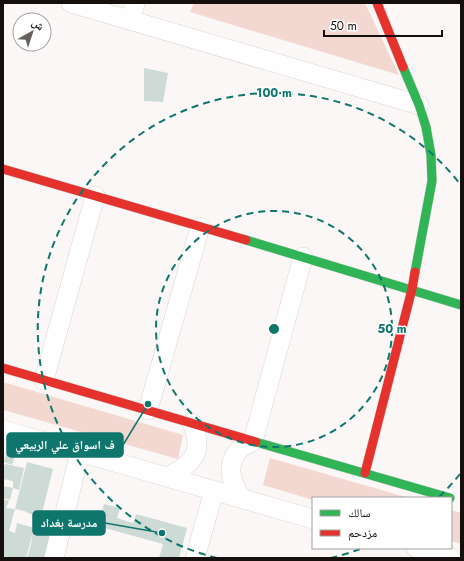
<svg xmlns="http://www.w3.org/2000/svg" width="464" height="561" font-family="Jost,'Noto Naskh Arabic',sans-serif">
<style>
.green{fill:#f2d8d0}
.building{fill:#cddad5}
.lines{fill:none;stroke-linecap:round;stroke-linejoin:round}
.street-casing{stroke:#d9d4d2;stroke-width:20}
.fast-casing{stroke:#d9d4d2;stroke-width:10}
.jam-casing{stroke:#d9d4d2;stroke-width:10}
.street{stroke:#fefefe;stroke-width:19}
.fast{stroke:#30b455;stroke-width:9}
.jam{stroke:#e5322d;stroke-width:9}
.ring{fill:none;stroke:#0f766e;stroke-width:2;stroke-dasharray:7 5}
.centre{fill:#0f766e;stroke:#fff;stroke-width:2}
.ring-label{font-size:12px;text-anchor:middle;font-weight:bold;fill:#0f766e;stroke:#fff;stroke-width:3;stroke-linejoin:round;paint-order:stroke}
.leader{fill:none;stroke:#0f766e;stroke-width:1.5}
.callout-dot{fill:#0f766e;stroke:#fff;stroke-width:1.5}
.callout{fill:#0f766e;stroke:#0f766e;stroke-width:1.5}
.callout-label{font-size:12px;text-anchor:middle;font-weight:bold;fill:#fff}
</style>
<rect width="100%" height="100%" fill="#fbf7f6"/>
<!-- green -->
<path class="green" d="M194,3H365L399,75L190,12Z
M3,382L183,435L178,459L3,410Z
M270,458L409,498H313V500L263,485Z
M451,510L461,513V544L451,541Z"/>
<!-- building -->
<path class="building" d="M144,68L168,73L163,102L144,101Z
M6,453L15,456L12,465L4,462Z
M27,462L53,469L41,517L33,515L24,511L15,509Z
M5,464L24,468L19,490L13,488V481L3,479V472Z
M3,486L13,488L10,500L3,498Z
M3,499L9,501L6,508L15,509L9,531L15,533L17,523L34,528L38,518L43,519L45,512L48,513L60,515L51,558H27L31,544L33,532L26,558H3Z
M104,504L120,508L117,518L133,523L136,514L187,528L179,558H159L163,544L101,527L103,519H100Z"/>
<g class="lines">
<!-- street casing -->
<g class="street-casing">
<path id="street" d="M71,3L419,105
M130,20L135,3
M44,380L95,196
M148,410L200,227
M3,430L313,519
M167,477C192,465 205,452 192,423
M241,498C231,481 224,463 242,447C246,445 250,443 253,441L303,257
M416,548L451,558
M54,558L80,452
M195,558L214,491"/>
</g>
<!-- fast casing -->
<g class="fast-casing">
<path id="fast" d="M403,67L419,105L426,127L431,155L432,181L415,272
M246,240L461,305
M256,442L450,498"/>
</g>
<!-- jam casing -->
<g class="jam-casing">
<path id="jam" d="M377,3L403,67
M3,169L246,240
M3,368L256,442
M365,473L412,289L415,272"/>
</g>
<!-- street -->
<use href="#street" class="street"/>
<!-- fast -->
<use href="#fast" class="fast"/>
<!-- jam -->
<use href="#jam" class="jam"/>
</g>
<!-- distance rings -->
<g class="ring">
<circle cx="274" cy="329" r="118"/>
<path d="M460 474A236 236 0 0 1 439 497M360 549A236 236 0 0 1 331 558M217 558A236 236 0 1 1 460 184"/>
</g>
<circle cx="274" cy="329" r="6" class="centre"/>
<g class="ring-label">
<text x="274" y="97">100 m</text>
<text x="392" y="333">50 m</text>
</g>
<!-- callouts -->
<path class="leader" d="M148 404L123 445M162 533L105 523"/>
<g class="callout-dot">
<circle cx="148" cy="404" r="4"/>
<circle cx="162" cy="533" r="4"/>
</g>
<g class="callout">
<rect x="7" y="433" width="116" height="24" rx="4"/>
<rect x="33" y="511" width="72" height="24" rx="4"/>
</g>
<g class="callout-label">
<text x="65" y="449">ف اسواق علي الربيعي</text>
<text x="69" y="527">مدرسة بغداد</text>
</g>
<!-- border -->
<rect width="464" height="561" fill="none" stroke="#150f0e" stroke-width="8"/>
<!-- legend -->
<rect x="312" y="497" width="140" height="52" fill="#ffffff" stroke="#a19f9f"/>
<rect x="320" y="510" width="20" height="6" fill="#30b455" stroke="#a19f9f"/>
<text x="348" y="517" font-size="12" fill="#150f0e">سالك</text>
<rect x="320" y="530" width="20" height="6" fill="#e5322d" stroke="#a19f9f"/>
<text x="348" y="537" font-size="12" fill="#150f0e">مزدحم</text>
<!-- north arrow -->
<g transform="translate(32 32) rotate(39)"><circle r="19" fill="#ffffff" stroke="#a19f9f"/>
<path d="M0-3L7 15L0 10L-7 15Z" fill="#66605f"/>
<text y="-6" font-size="11" font-weight="bold" text-anchor="middle" fill="#150f0e">ش</text>
</g>
<!-- scale -->
<path d="M324 30v6h118v-6" fill="none" stroke="#150f0e" stroke-width="2"/>
<text x="330" y="30" font-size="12" fill="#150f0e" stroke="#ffffff" stroke-width="3" paint-order="stroke">50 m</text>
</svg>
